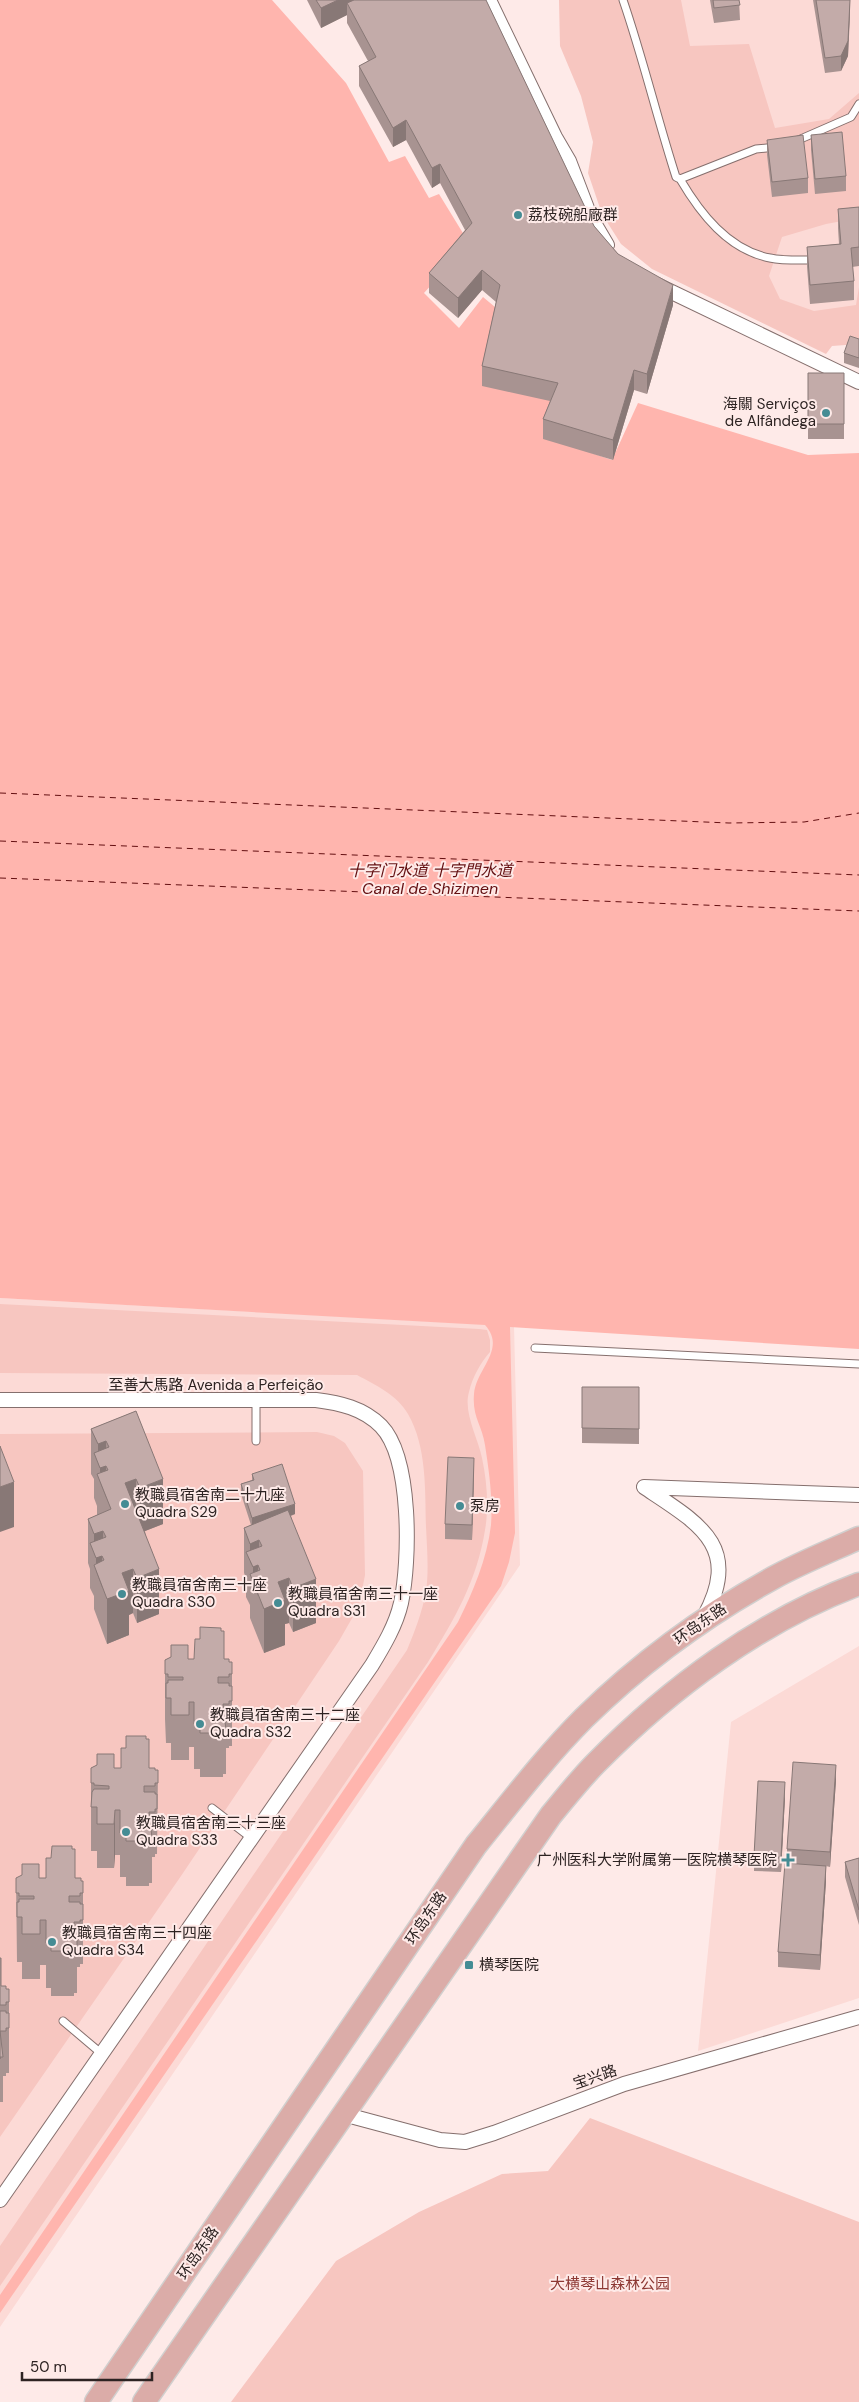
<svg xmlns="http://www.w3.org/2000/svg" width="859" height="2402" font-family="'DM Sans','Noto Sans SC',sans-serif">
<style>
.built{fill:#fcdad6}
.green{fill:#f7c6c0}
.water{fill:#ffb5ae}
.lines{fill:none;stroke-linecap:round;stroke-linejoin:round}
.ferry{stroke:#640f11;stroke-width:1;stroke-dasharray:6 5;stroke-linecap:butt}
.service-casing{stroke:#856f6d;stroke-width:9}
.minor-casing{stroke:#856f6d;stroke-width:16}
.primary-casing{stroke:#d1cfce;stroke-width:25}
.service{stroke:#fff;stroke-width:7}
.minor{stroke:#fff;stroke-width:14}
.primary{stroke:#dbaca8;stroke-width:22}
.wall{fill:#a89391}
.shaded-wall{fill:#887876}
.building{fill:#c3aba9;stroke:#887876}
.poi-dot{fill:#458c94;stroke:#feeae8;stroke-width:2}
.labels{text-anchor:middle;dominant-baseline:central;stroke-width:4;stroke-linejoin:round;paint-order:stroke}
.poi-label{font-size:15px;fill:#2d2322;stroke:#feeae8;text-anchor:start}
.street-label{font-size:15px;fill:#2d2322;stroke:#feeae8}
.park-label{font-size:15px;fill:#8d3833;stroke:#feeae8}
.water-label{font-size:16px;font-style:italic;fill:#640f11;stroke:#feeae8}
</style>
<rect width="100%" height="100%" fill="#feeae8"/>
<!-- built -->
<path class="built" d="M607,0H859V340L797,334Z
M0,1298L514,1326L520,1565L0,2327Z
M859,1646V1998L698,2051L731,1722Z"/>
<!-- green -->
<path class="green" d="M559,0H681L690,46L749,44L775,128L829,119L859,93V218L826,224L782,237L769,276L780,299L814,311L856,305L859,287V344L832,346L826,354L652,269L621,244L602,214L588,173L593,142L581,96L560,46Z
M0,1304L479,1329L487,1330L490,1340V1352C481,1362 472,1378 469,1392C463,1412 478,1438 482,1458C487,1481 489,1508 485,1530C477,1581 454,1620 428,1662L0,2286V2246L407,1650C415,1631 422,1612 426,1592C429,1571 427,1548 426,1527C425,1490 427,1447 408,1414C397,1395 376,1385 357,1375L0,1373Z
M317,1432L334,1436L345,1443L363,1471L365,1575L359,1606L339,1641L181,1876L0,2137V1434Z
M590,2118L859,2222V2402H231L336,2261L419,2212L502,2174L548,2171Z"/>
<!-- water -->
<path class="water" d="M0,0H272L346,83L389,162L405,156L429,198L439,194L469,243L424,293L459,328L483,297L495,307L552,394L548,438L612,460L638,403L808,455L859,453V1349L510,1327L515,1533L509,1562L501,1586L0,2313V2295L458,1622C473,1592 487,1559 491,1525C493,1498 489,1471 485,1445C482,1425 472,1417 474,1394C476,1369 507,1349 485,1325L0,1298Z"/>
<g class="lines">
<!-- ferry -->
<path class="ferry" d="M0,793L729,823L804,822L859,813
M0,841L859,875
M0,878L859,911"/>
<!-- service casing -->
<g class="service-casing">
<path id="service" d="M623,0C643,58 657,118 676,177L680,179C700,213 728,250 770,258C784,261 801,260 816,260
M796,141L851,117L859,104
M680,179L756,149L776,147
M535,1348L859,1364
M256,1400V1441
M212,1808L251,1838
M63,2021L102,2054"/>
</g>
<!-- minor casing -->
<g class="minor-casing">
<path id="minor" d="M489,0L555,137L569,161L590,216L607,245
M657,285L859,382
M0,1400H316C340,1403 363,1408 381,1426C412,1458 410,1561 401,1603C396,1625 384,1645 372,1665L0,2200
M704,1617C743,1546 698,1523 644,1487L859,1495
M343,2114L440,2140L465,2142L494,2133L624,2084L859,2017"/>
</g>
<!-- primary casing -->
<g class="primary-casing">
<path id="primary" d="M96,2402L476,1845C511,1802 545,1757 584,1718C640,1663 704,1616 773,1578C800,1563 830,1551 859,1538
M144,2402L551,1815C566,1797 580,1779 596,1763C670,1688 760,1621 859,1584"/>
</g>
<!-- service -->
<use href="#service" class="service"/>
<!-- minor -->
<use href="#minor" class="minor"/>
<!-- primary -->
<use href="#primary" class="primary"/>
</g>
<!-- wall -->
<path class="wall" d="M307,0H486L594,226L618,254L673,305L647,394L634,390L613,460L543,439V419L550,401L482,386V366L496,302L482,290L458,318L429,293V273L465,230L440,183L432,188L406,140L393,147L359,86V66L368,61L347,23V15L321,28Z
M710,0H739L740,20L714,23Z
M813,0H850V17L848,56L841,71L825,73Z
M811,135L846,176V191L815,194L811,150Z
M767,140L808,178V193L772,197L767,155Z
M859,207V266L852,267L854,281V300L810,304L807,267V247L839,244L838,228V209Z
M859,339V368L844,363V353Z
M808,373H844V439H808Z
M582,1387H639V1444L582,1443Z
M136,1411L163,1524L145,1531L159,1614L137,1623L133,1613L129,1615V1635L107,1644L94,1609V1596L90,1588V1569L88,1563V1519L97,1515V1506L94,1498V1479L91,1474V1429Z
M474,1472L472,1540L445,1539V1524Z
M252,1474L295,1514L291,1516L316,1623L293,1632L289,1623L285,1624V1645L264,1653L250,1618V1605L246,1597V1578L244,1573V1528L251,1525L241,1494V1484L252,1480Z
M171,1657L188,1659H224L229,1662H232V1746H229V1748H226V1774H223V1777H200V1769H194V1747H189V1760H171V1743H166L165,1719V1660Z
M97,1765L114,1768H149L155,1770H158L157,1854H155V1857H152V1883H149V1886H126V1877H120V1855H115L114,1868H97V1851H91V1768Z
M836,1780L830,1867L826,1866V1881L820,1970L778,1967V1952L787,1863V1849Z
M785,1797L781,1872L754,1871V1856Z
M859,1858V1925L845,1877V1862Z
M16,1878H75L81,1881H83V1964H80V1967H77V1993H74V1996H51V1988H46V1965H40V1979H22V1962H17Z
M0,1958L1,1986L6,1989H9V2073H6V2076H3V2102H0V2103Z"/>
<!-- shaded-wall -->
<path class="shaded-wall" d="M338,0H377L347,3V15L321,28V8Z
M850,2L848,56L841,71V56Z
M406,120V140L393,147V128Z
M440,164V183L432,188V168Z
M482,270V290L458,318V298Z
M673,285V305L647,394V374Z
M634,370V390L613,460V440Z
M106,1441V1467V1466V1497L100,1482V1468L98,1463V1444Z
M474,1458V1472L472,1540V1525Z
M136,1479V1524L125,1483Z
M163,1479V1524L140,1533V1488Z
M14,1482V1527L0,1532V1487Z
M295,1504V1514L252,1528V1518Z
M103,1531V1558L102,1556V1587L96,1571V1558L94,1553V1534Z
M259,1540V1568L258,1565V1596L253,1581V1567L250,1562V1544Z
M133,1569V1613L129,1615V1635L107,1644V1599L122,1573Z
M159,1569V1614L137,1623V1578Z
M289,1578V1623L285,1624V1645L264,1653V1609L278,1582Z
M316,1579V1623L293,1632V1588Z
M836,1765V1780L830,1867V1852Z
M785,1782V1797L781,1872V1857Z
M115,1810V1855L114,1868V1824Z
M826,1866V1881L820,1970V1955Z"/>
<!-- building -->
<path class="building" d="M316,0H338L321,8Z
M354,0H486L594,226L618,254L673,285L647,374L634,370L613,440L543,419L558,383L482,366L500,285L482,270L458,298L429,273L472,223L440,164L432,168L406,120L393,128L359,66L376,57L347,3Z
M713,0H739L740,5L714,8Z
M816,0H850L848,41L841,56L825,58Z
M842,132L846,176L815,179L811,135Z
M803,135L808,178L772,182L767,140Z
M859,207V247L851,248L854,281L810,285L807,247L841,244L838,209Z
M850,336L859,339V358L844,353Z
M808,373H844V424H808Z
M582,1387H639V1429L582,1428Z
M136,1411L163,1479L140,1488L136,1479L125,1483L159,1569L137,1578L133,1569L122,1573L129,1591L107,1599L94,1565L104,1560L102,1556L96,1558L90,1543L106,1537L103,1531L94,1534L88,1519L111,1509L97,1474L108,1470L106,1466L100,1468L94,1453L109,1447L106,1441L98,1444L91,1429Z
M0,1446L14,1482L0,1487Z
M448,1457L474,1458L472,1525L445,1524Z
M282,1464L295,1504L252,1518L241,1484L254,1480L252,1474Z
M288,1510L316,1579L293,1588L289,1578L278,1582L285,1600L264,1609L250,1574L260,1570L258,1565L253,1567L246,1552L262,1546L259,1540L250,1544L244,1528Z
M200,1627L221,1628V1631H224V1659H229V1662H232V1674H229V1677H218V1683H229V1686H232V1701H229V1704H223L226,1730H223V1733H200V1724H194V1702H189V1715H171V1698H166V1683H168V1680H183V1677H168V1674H165V1660L171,1657V1645H188V1659H194L195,1639H200Z
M126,1736H146V1739H149V1768H155V1770H158V1783H155V1786H144V1792H155V1794H157V1809H155V1812H149L152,1838H149V1841H126V1833H120V1810H115L114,1824H97V1807H91L92,1792L94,1789H109V1786L94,1785V1783H91V1768L97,1765V1754H114V1768H121V1748H126Z
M793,1762L836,1765L830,1852L787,1849Z
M758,1781L785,1782L781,1857L754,1856Z
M52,1846H72V1849H75V1878H81V1881H83V1893H80V1896H69V1902H80V1904H83V1920H80V1922H74V1933H77V1948H74V1951H51V1943H46V1920H40V1934H22V1917H17V1902H19V1899H34V1896H19V1893H16V1878L22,1875V1864H39V1878H46V1858H51Z
M859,1858V1910L845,1862Z
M785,1863L826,1866L820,1955L778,1952Z
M0,1958H1V1986H6V1989H9V2002H6V2005H0Z
M0,2011H6V2013H9V2028H6V2031H0L3,2057H0V2059Z"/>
<!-- markers -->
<g class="poi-dot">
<circle cx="518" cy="215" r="5"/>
<circle cx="826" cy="413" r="5"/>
<circle cx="125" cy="1504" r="5"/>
<circle cx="460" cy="1506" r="5"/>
<circle cx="122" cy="1594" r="5"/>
<circle cx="278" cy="1603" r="5"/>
<circle cx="200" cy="1724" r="5"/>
<circle cx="126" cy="1832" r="5"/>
<path d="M785.5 1852.5h5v5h5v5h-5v5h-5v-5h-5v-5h5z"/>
<circle cx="52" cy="1942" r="5"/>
<rect x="464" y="1960" width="10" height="10" rx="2.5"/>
</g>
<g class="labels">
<!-- poi labels -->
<g class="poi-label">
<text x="528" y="215">荔枝碗船廠群</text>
<text x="816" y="404" text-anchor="end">海關 Serviços<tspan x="816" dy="17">de Alfândega</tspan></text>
<text x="135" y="1495">教職員宿舍南二十九座<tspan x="135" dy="17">Quadra S29</tspan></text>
<text x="470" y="1506">泵房</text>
<text x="132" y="1585">教職員宿舍南三十座<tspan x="132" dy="17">Quadra S30</tspan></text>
<text x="288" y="1594">教職員宿舍南三十一座<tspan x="288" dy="17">Quadra S31</tspan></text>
<text x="210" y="1715">教職員宿舍南三十二座<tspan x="210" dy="17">Quadra S32</tspan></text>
<text x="136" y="1823">教職員宿舍南三十三座<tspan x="136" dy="17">Quadra S33</tspan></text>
<text x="777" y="1860" text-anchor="end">广州医科大学附属第一医院横琴医院</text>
<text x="62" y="1933">教職員宿舍南三十四座<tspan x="62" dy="17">Quadra S34</tspan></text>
<text x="479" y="1965">横琴医院</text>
</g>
<!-- street labels -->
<g class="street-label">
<text x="216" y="1385">至善大馬路 Avenida a Perfeição</text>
<text transform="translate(700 1624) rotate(-35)">环岛东路</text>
<text transform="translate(426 1918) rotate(-56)">环岛东路</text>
<text transform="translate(595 2077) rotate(-19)">宝兴路</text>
<text transform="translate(198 2253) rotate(-56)">环岛东路</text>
</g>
<!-- park labels -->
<g class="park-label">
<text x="610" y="2284">大横琴山森林公园</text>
</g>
<!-- water labels -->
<g class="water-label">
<text x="430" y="870">十字门水道 十字門水道<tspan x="430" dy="18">Canal de Shizimen</tspan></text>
</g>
</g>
<!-- scale -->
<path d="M22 2372v8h130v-8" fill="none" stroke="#2d2322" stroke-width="2.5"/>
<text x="30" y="2372" font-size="15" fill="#2d2322" stroke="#feeae8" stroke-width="4" paint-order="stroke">50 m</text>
</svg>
